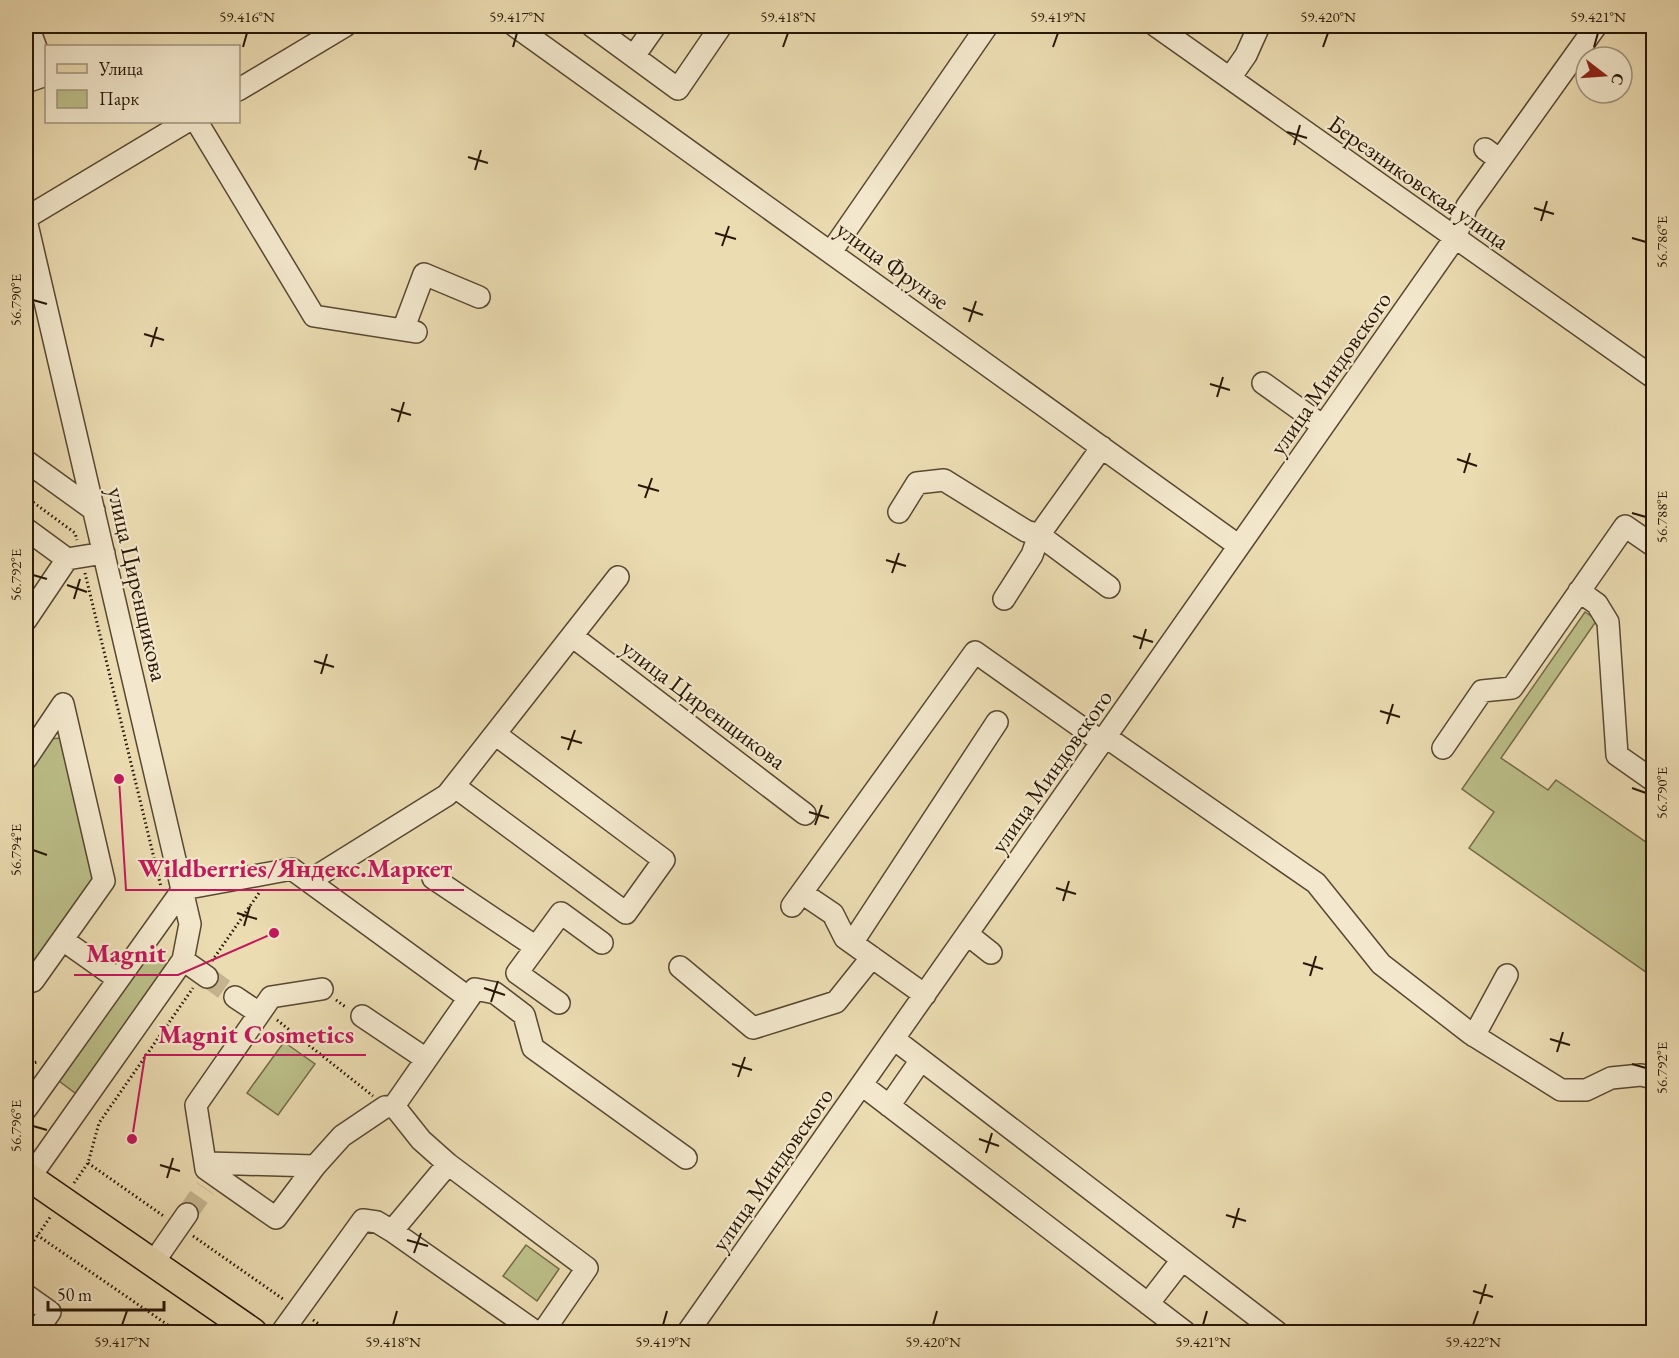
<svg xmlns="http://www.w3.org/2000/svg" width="1679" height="1358" font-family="'EB Garamond',serif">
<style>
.green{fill:#bcbf89;stroke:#726b48;stroke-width:1.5}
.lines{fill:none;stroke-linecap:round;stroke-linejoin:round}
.minor-tunnel{stroke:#c5b590;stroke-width:21;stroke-dasharray:21 10;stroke-linecap:butt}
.minor-casing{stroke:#584831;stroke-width:24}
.major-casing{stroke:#271706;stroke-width:30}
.path{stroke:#271706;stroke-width:3;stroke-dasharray:1.5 3;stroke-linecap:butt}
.minor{stroke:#f3e8cd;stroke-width:21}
.major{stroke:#ecdcb2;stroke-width:27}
.ticks{fill:none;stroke:#271706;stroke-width:2}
.labels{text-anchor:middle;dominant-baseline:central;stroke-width:4.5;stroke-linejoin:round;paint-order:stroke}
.street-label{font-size:24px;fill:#271706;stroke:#f3e8cd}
.leader{fill:none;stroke:#c2185b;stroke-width:2}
.callout-dot{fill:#c2185b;stroke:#f3e8cd;stroke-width:2}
.callout-label{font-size:26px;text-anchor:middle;font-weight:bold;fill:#c2185b;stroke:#f3e8cd;stroke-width:4.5;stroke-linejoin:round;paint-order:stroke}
.neatline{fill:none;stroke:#271706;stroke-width:2}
.ticks-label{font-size:15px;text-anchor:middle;fill:#271706}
</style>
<rect width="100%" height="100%" fill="#ecdcb2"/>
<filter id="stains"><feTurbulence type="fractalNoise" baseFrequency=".00333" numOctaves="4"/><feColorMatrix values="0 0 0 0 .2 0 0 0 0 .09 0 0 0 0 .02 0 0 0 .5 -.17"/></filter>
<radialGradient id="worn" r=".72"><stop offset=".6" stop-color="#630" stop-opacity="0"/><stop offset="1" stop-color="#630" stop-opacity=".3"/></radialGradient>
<!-- green -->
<path class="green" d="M1585,612L1597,620L1501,758L1548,790L1556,780L1653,847V977L1469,848L1494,812L1462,789Z
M63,738L99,882L26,973V771L47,739Z
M151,952L172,967L79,1096L59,1081Z
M284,1042L315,1064L278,1115L247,1093Z
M526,1245L559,1269L537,1301L503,1276Z"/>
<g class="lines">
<!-- minor-tunnel -->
<path class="minor-tunnel" d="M207,977L235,997
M187,1214L205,1188"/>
<!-- minor casing -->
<g class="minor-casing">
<path id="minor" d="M515,26L1239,546
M592,26L678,89L721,26
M1156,26L1654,378
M634,56L655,26
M1230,78L1246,55L1259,26
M26,82L46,75L28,26
M238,90L345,26
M197,122L314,316L416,332
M1485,149L1500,160
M26,218L186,122
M26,220L190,924L183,960L30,1177
M831,252L987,26
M403,330L424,274L479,297
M1263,383L1323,426
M1102,447L1039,535L1109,587
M26,461L94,510
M899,512L917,483L944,480L1026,531L1039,535L1032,555L1004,599
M26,529L67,559L26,620
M67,559L104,553
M1579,591L1597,604L1608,622L1617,755L1654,781
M572,636L805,814
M1106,737L1316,883L1381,964L1470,1033L1561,1090H1586L1611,1078L1641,1075L1654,1078
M1443,748L1482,691L1512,688L1625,526L1654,546
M26,759L63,704
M454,786L626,913L664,860L495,734
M433,878L536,947
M309,881L447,795L618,577
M183,889L292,869L469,998L394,1106L385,1107L342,1136L315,1166L276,1218L206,1169L196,1105L271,997L322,989
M802,893L833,914L845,938L925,995
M792,906L975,652L1102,742
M967,934L991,953
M63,940L118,979
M852,943L997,722
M183,960L207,977
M680,967L753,1028L836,1002L872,957
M26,983L33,981L104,881L63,704
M235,997L259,1013
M469,998L475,989L495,993L524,1015L533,1048L686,1158
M559,1003L517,973L561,913L602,943
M362,1016L426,1059
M1474,1036L1507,975
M894,1039L1277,1332
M862,1085L1185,1332
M394,1106L421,1140L448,1164L587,1268L543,1332
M889,1106L921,1060
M26,1109L183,889
M206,1163L315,1166
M392,1231L448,1164
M153,1263L187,1214
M26,1295L50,1312L36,1332
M1148,1304L1182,1260
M282,1332L363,1220L377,1222L392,1231L536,1332
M688,1332L1455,238L1467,206L1596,26"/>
</g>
<!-- major casing -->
<g class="major-casing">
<path id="major" d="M26,1175L253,1332"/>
</g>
<!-- path -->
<path class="path" d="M26,497L75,533L77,540
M85,573L161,887
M212,961L259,893
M336,1000L347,1008
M277,1020L373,1096
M26,1064L38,1062
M88,1163L165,1217
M74,1183L88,1163L99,1123L193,988
M37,1235L178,1332
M193,1236L283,1299
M26,1252L51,1216
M313,1320L330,1332"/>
<!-- minor -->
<use href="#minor" class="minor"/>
<!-- major -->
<use href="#major" class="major"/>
</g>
<!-- ticks -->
<path class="ticks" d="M243,47L247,33M513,47L517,33M783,47L788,33M1053,47L1058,33M1323,47L1328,33M1594,47L1598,33M1287,132L1307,138M1294,145L1300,125M468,157L488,163M475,170L481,150M1534,208L1554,214M1541,221L1547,201M715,233L736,239M1632,238L1646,242M722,246L729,226M33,300L47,304M963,308L983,315M969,322L976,301M144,334L164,340M151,347L157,327M1210,384L1230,390M1217,397L1223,377M391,409L411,415M398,422L404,402M1457,459L1477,466M1464,473L1470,453M638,485L659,491M645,498L652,478M1632,513L1646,517M886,560L906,566M892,573L899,553M33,575L47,579M67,585L87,592M74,599L80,579M1133,636L1153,642M1140,649L1146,629M314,661L334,667M321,674L327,654M1380,711L1400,717M1387,724L1393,704M561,737L582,743M568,750L575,730M1632,788L1646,793M809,812L829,818M815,825L822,805M33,850L47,855M1056,888L1076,894M1063,901L1069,881M237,913L257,919M244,926L250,906M1303,963L1323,969M1310,976L1316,956M484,988L505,995M491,1002L498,981M1550,1039L1570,1045M1557,1052L1563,1032M732,1064L752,1070M1632,1064L1646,1068M738,1077L745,1057M33,1126L47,1130M979,1139L999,1146M986,1153L992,1133M160,1165L180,1171M167,1178L173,1158M1226,1215L1246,1221M1233,1228L1239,1208M407,1240L428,1246M414,1253L421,1233M1473,1291L1493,1297M1480,1304L1486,1284M122,1325L127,1311M393,1325L397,1311M663,1325L667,1311M933,1325L937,1311M1203,1325L1207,1311M1473,1325L1478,1311"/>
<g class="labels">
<!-- street labels -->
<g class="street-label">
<text transform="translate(1419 182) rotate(35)">Березниковская улица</text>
<text transform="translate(893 265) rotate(36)">улица Фрунзе</text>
<text transform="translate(1330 373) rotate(-55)">улица Миндовского</text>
<text transform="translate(138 584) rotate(77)">улица Циренщикова</text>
<text transform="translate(704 704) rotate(37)">улица Циренщикова</text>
<text transform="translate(1051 771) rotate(-55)">улица Миндовского</text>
<text transform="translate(772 1169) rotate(-55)">улица Миндовского</text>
</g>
</g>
<!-- callouts -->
<path class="leader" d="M119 779L126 890H464M274 933L178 975H74M132 1139L145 1055H366"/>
<g class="callout-dot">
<circle cx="119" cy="779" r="6"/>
<circle cx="274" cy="933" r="6"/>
<circle cx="132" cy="1139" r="6"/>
</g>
<g class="callout-label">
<text x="295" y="877">Wildberries/Яндекс.Маркет</text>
<text x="126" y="962">Magnit</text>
<text x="256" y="1043">Magnit Cosmetics</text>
</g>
<!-- margin -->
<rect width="1679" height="1358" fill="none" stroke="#ecdcb2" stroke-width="66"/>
<!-- legend -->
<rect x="45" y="45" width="195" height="78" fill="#f3e8cd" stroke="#a1947d" stroke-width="1.5"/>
<rect x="57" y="64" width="30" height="9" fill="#ecdcb2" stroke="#a1947d" stroke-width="1.5"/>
<text x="99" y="75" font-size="18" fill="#271706">Улица</text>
<rect x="57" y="90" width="30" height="18" fill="#bcbf89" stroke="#a1947d" stroke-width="1.5"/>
<text x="99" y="105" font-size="18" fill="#271706">Парк</text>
<!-- north arrow -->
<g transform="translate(1604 75) rotate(107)"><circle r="28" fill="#f3e8cd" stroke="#a1947d" stroke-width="1.5"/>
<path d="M0-4.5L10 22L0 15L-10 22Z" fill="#8f2418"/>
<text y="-9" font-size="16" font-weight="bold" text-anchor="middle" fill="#271706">С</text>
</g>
<!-- scale -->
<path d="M48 1301v9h116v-9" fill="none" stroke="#271706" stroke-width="3"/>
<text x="57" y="1301" font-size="18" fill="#271706" stroke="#f3e8cd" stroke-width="4.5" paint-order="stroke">50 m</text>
<rect x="33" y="33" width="1613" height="1292" class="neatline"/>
<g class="ticks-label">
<text x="247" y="22">59.416°N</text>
<text x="517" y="22">59.417°N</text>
<text x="788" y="22">59.418°N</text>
<text x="1058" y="22">59.419°N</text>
<text x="1328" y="22">59.420°N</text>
<text x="1598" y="22">59.421°N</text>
<text transform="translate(1662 242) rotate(-90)" y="5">56.786°E</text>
<text transform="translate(16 300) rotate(-90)" y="5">56.790°E</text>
<text transform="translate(1662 517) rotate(-90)" y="5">56.788°E</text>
<text transform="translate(16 575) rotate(-90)" y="5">56.792°E</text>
<text transform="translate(1662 793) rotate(-90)" y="5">56.790°E</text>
<text transform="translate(16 850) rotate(-90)" y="5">56.794°E</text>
<text transform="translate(1662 1068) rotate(-90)" y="5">56.792°E</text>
<text transform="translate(16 1126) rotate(-90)" y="5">56.796°E</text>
<text x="122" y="1347">59.417°N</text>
<text x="393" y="1347">59.418°N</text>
<text x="663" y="1347">59.419°N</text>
<text x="933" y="1347">59.420°N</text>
<text x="1203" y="1347">59.421°N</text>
<text x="1473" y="1347">59.422°N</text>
</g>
<rect width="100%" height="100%" filter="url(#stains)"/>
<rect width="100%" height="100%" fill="url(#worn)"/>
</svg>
